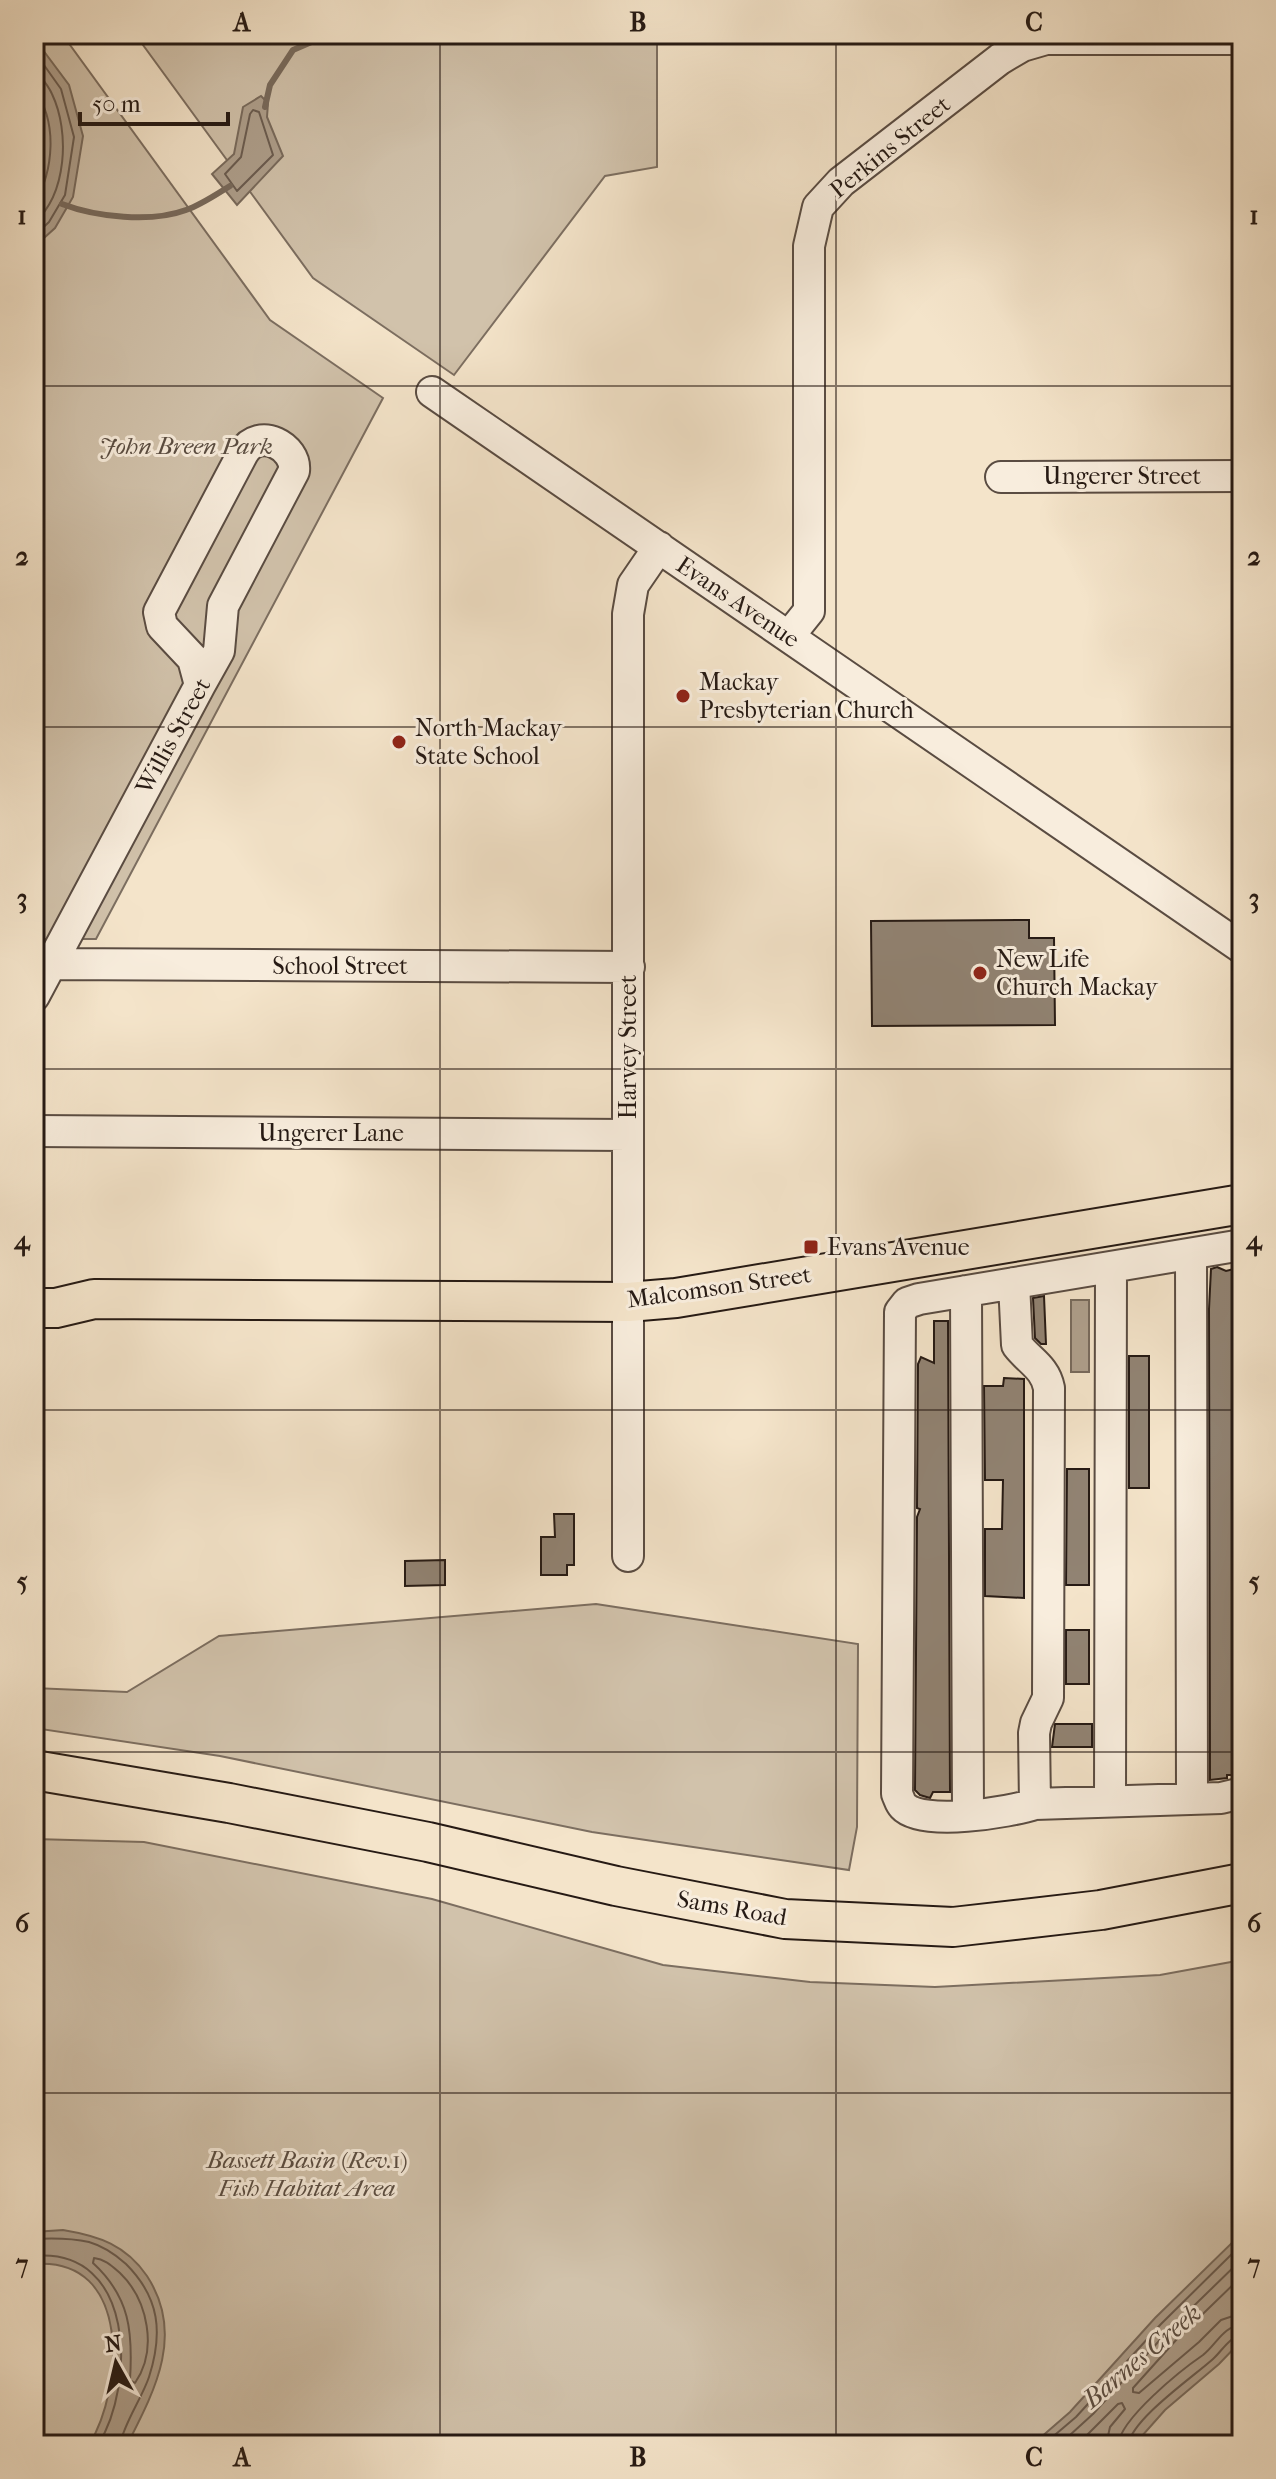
<svg xmlns="http://www.w3.org/2000/svg" width="1276" height="2479" font-family="'IM FELL French Canon',serif">
<style>
.green{fill:#d1c2ab;stroke:#7c6e60;stroke-width:2}
.water{fill:#ae9f8c;stroke:#786a5c;stroke-width:2}
.lines{fill:none;stroke-linecap:round;stroke-linejoin:round}
.shore{stroke:#6a5c50;stroke-width:2}
.stream{stroke:#786a5c;stroke-width:6}
.building{fill:#918373;stroke:#261a14;stroke-width:2}
.minor-casing{stroke:#5a4c42;stroke-width:34}
.major-casing{stroke:#261a14;stroke-width:42}
.minor{stroke:#f8eddd;stroke-width:30}
.major{stroke:#f4e4ca;stroke-width:38}
.grid{fill:none;stroke:#261a14;stroke-width:2;stroke-opacity:0.55}
.poi-dot{fill:#8f2418;stroke:#f8eddd;stroke-width:3}
.labels{text-anchor:middle;dominant-baseline:central;stroke-width:6;stroke-linejoin:round;paint-order:stroke}
.street-label{font-size:24px;fill:#261a14;stroke:#f8eddd}
.park-label{font-size:24px;font-style:italic;fill:#594c41;stroke:#f8eddd}
.poi-label{font-size:24px;fill:#261a14;stroke:#f8eddd;text-anchor:start}
.water-label{font-size:26px;font-style:italic;fill:#5c4f44;stroke:#f8eddd}
.neatline{fill:none;stroke:#261a14;stroke-width:3}
.grid-label{font-size:26px;text-anchor:middle;font-weight:bold;fill:#261a14}
</style>
<rect width="100%" height="100%" fill="#f4e4ca"/>
<filter id="stains"><feTurbulence type="fractalNoise" baseFrequency=".0025" numOctaves="4"/><feColorMatrix values="0 0 0 0 .2 0 0 0 0 .09 0 0 0 0 .02 0 0 0 .5 -.17"/></filter>
<radialGradient id="worn" r=".72"><stop offset=".6" stop-color="#630" stop-opacity="0"/><stop offset="1" stop-color="#630" stop-opacity=".3"/></radialGradient>
<!-- green -->
<path class="green" d="M34,34H62L270,320L383,398L96,939H34Z
M135,34H657V167L605,176L454,375L313,278Z
M596,1604L858,1644L857,1827L849,1870L592,1832L220,1756L34,1728V1688L127,1692L219,1636Z
M34,1839L144,1842L432,1899L663,1965L810,1982L935,1987L1160,1975L1242,1960V2445H34Z"/>
<!-- water -->
<path class="water" d="M34,38L69,85L83,136L73,197L55,228L34,247Z
M261,96L268,103L267,117L283,156L237,205L212,174L234,154L243,107Z
M1071,1300H1089V1372H1071Z
M63,2230C99,2236 126,2245 147,2276C185,2334 155,2390 127,2445H89C124,2388 132,2256 34,2264V2232Z
M1242,2233V2340L1219,2364L1165,2410L1134,2445H1032L1070,2412L1155,2318Z"/>
<g class="lines">
<!-- shore -->
<path class="shore" d="M34,51L61,89L74,137L65,195L49,222L34,236
M34,68C40,76 48,85 52,94C70,132 67,194 34,223
M34,89C58,122 54,170 34,205
M253,110L259,112L273,155L237,191L225,174L241,157L250,114Z
M34,2239C53,2238 71,2238 89,2242C103,2246 116,2255 126,2264C160,2298 163,2333 149,2377C142,2398 123,2425 120,2445
M34,2256C135,2247 136,2384 98,2445
M94,2258C105,2259 112,2266 120,2273C148,2300 158,2350 135,2383L130,2380C133,2332 130,2297 93,2263Z
M1242,2276L1177,2339L1133,2388V2392L1139,2393L1199,2342L1221,2320L1242,2313
M1043,2445L1076,2417L1161,2324L1242,2244
M1059,2445L1093,2414L1168,2331L1242,2259
M1077,2445L1118,2404L1122,2403L1125,2409L1110,2427L1106,2445
M1118,2445C1120,2419 1181,2370 1203,2355C1217,2344 1223,2326 1242,2325
M1128,2445C1132,2419 1193,2377 1213,2359C1222,2351 1229,2337 1242,2335"/>
<!-- stream -->
<path class="stream" d="M265,107L270,85L293,50L330,34
M62,204C96,217 151,223 186,210C201,205 217,194 230,186"/>
</g>
<!-- building -->
<path class="building" d="M1029,920V938H1054L1055,1025L872,1026L871,921Z
M1217,1267L1226,1271L1242,1267V1775H1227V1778L1210,1780L1209,1309L1211,1269Z
M1044,1296L1046,1344H1041L1035,1338L1033,1298Z
M934,1321H948L950,1792H933L930,1798L920,1795L915,1790L917,1517L920,1509L917,1508L918,1364L921,1357L934,1363Z
M1129,1356H1149V1488H1129Z
M1004,1378L1024,1379V1598L985,1596V1529H1002L1003,1480H985L984,1386H1003Z
M1067,1469H1089V1585H1066Z
M554,1514H574V1565H567V1575H541V1537H555Z
M445,1560V1585L405,1586V1561Z
M1066,1630H1089V1684H1066Z
M1055,1724H1092V1747H1052Z"/>
<g class="lines">
<!-- minor casing -->
<g class="minor-casing">
<path id="minor" d="M432,392L1242,948
M1001,477L1242,476
M789,636L809,611V246L818,207L841,182L1000,59L1022,46L1046,39H1242
M51,964L629,967
M34,996L200,685L219,651L223,606L294,471C297,447 259,426 243,453L159,612L162,626L193,659L200,685
M34,1131L628,1135
M1242,1245L919,1299L907,1303L900,1312L897,1794C899,1798 900,1803 903,1806C922,1827 1010,1812 1035,1804L1221,1798L1242,1793
M1191,1254L1192,1798
M1014,1283L1017,1345C1029,1361 1045,1367 1049,1388L1048,1698L1036,1723L1034,1733L1035,1804
M966,1291L968,1814
M628,1556V614L633,585L659,547
M1110,1801L1111,1267"/>
</g>
<!-- major casing -->
<g class="major-casing">
<path id="major" d="M34,1308H56L94,1299L628,1302L676,1298L1242,1204
M34,1770L229,1803L428,1842L616,1886L785,1919L953,1927L1101,1910L1242,1883"/>
</g>
<!-- minor -->
<use href="#minor" class="minor"/>
<!-- major -->
<use href="#major" class="major"/>
</g>
<!-- grid -->
<path class="grid" d="M440,34V2445M836,34V2445M34,386H1242M34,727H1242M34,1069H1242M34,1410H1242M34,1752H1242M34,2093H1242"/>
<!-- markers -->
<g class="poi-dot">
<circle cx="683" cy="696" r="8"/>
<circle cx="399" cy="742" r="8"/>
<circle cx="980" cy="973" r="8"/>
<rect x="803" y="1239" width="16" height="16" rx="4"/>
</g>
<g class="labels">
<!-- street labels -->
<g class="street-label">
<text transform="translate(890 147) rotate(-39)">Perkins Street</text>
<text x="1122" y="476">Ungerer Street</text>
<text transform="translate(738 602) rotate(34)">Evans Avenue</text>
<text transform="translate(173 736) rotate(-61)">Willis Street</text>
<text x="340" y="966">School Street</text>
<text transform="translate(628 1047) rotate(-90)">Harvey Street</text>
<text x="331" y="1133">Ungerer Lane</text>
<text transform="translate(719 1287) rotate(-8)">Malcomson Street</text>
<text transform="translate(732 1908) rotate(10)">Sams Road</text>
</g>
<!-- park labels -->
<g class="park-label">
<text x="186" y="446">John Breen Park</text>
<text x="307" y="2160">Bassett Basin (Rev.1)<tspan x="307" dy="28">Fish Habitat Area</tspan></text>
</g>
<!-- poi labels -->
<g class="poi-label">
<text x="699" y="682">Mackay<tspan x="699" dy="28">Presbyterian Church</tspan></text>
<text x="415" y="728">North Mackay<tspan x="415" dy="28">State School</tspan></text>
<text x="996" y="959">New Life<tspan x="996" dy="28">Church Mackay</tspan></text>
<text x="827" y="1247">Evans Avenue</text>
</g>
<!-- water labels -->
<g class="water-label">
<text transform="translate(1142 2356) rotate(-40)">Barnes Creek</text>
</g>
</g>
<!-- margin -->
<rect width="1276" height="2479" fill="none" stroke="#f4e4ca" stroke-width="88"/>
<!-- north arrow -->
<g transform="translate(116 2363) rotate(352)" stroke="#f8eddd" stroke-width="6" paint-order="stroke">
<path d="M0-6L14 30L0 20L-14 30Z" fill="#261a14"/>
<text y="-12" font-size="22" font-weight="bold" text-anchor="middle" fill="#261a14">N</text>
</g>
<!-- scale -->
<path d="M80 112v12h148v-12" fill="none" stroke="#261a14" stroke-width="4"/>
<text x="92" y="112" font-size="24" fill="#261a14" stroke="#f8eddd" stroke-width="6" paint-order="stroke">50 m</text>
<rect x="44" y="44" width="1188" height="2391" class="neatline"/>
<g class="grid-label">
<text x="242" y="31">A</text>
<text x="638" y="31">B</text>
<text x="1034" y="31">C</text>
<text x="22" y="224">1</text>
<text x="1254" y="224">1</text>
<text x="22" y="565">2</text>
<text x="1254" y="565">2</text>
<text x="22" y="907">3</text>
<text x="1254" y="907">3</text>
<text x="22" y="1249">4</text>
<text x="1254" y="1249">4</text>
<text x="22" y="1590">5</text>
<text x="1254" y="1590">5</text>
<text x="22" y="1932">6</text>
<text x="1254" y="1932">6</text>
<text x="22" y="2273">7</text>
<text x="1254" y="2273">7</text>
<text x="242" y="2466">A</text>
<text x="638" y="2466">B</text>
<text x="1034" y="2466">C</text>
</g>
<rect width="100%" height="100%" filter="url(#stains)"/>
<rect width="100%" height="100%" fill="url(#worn)"/>
</svg>
